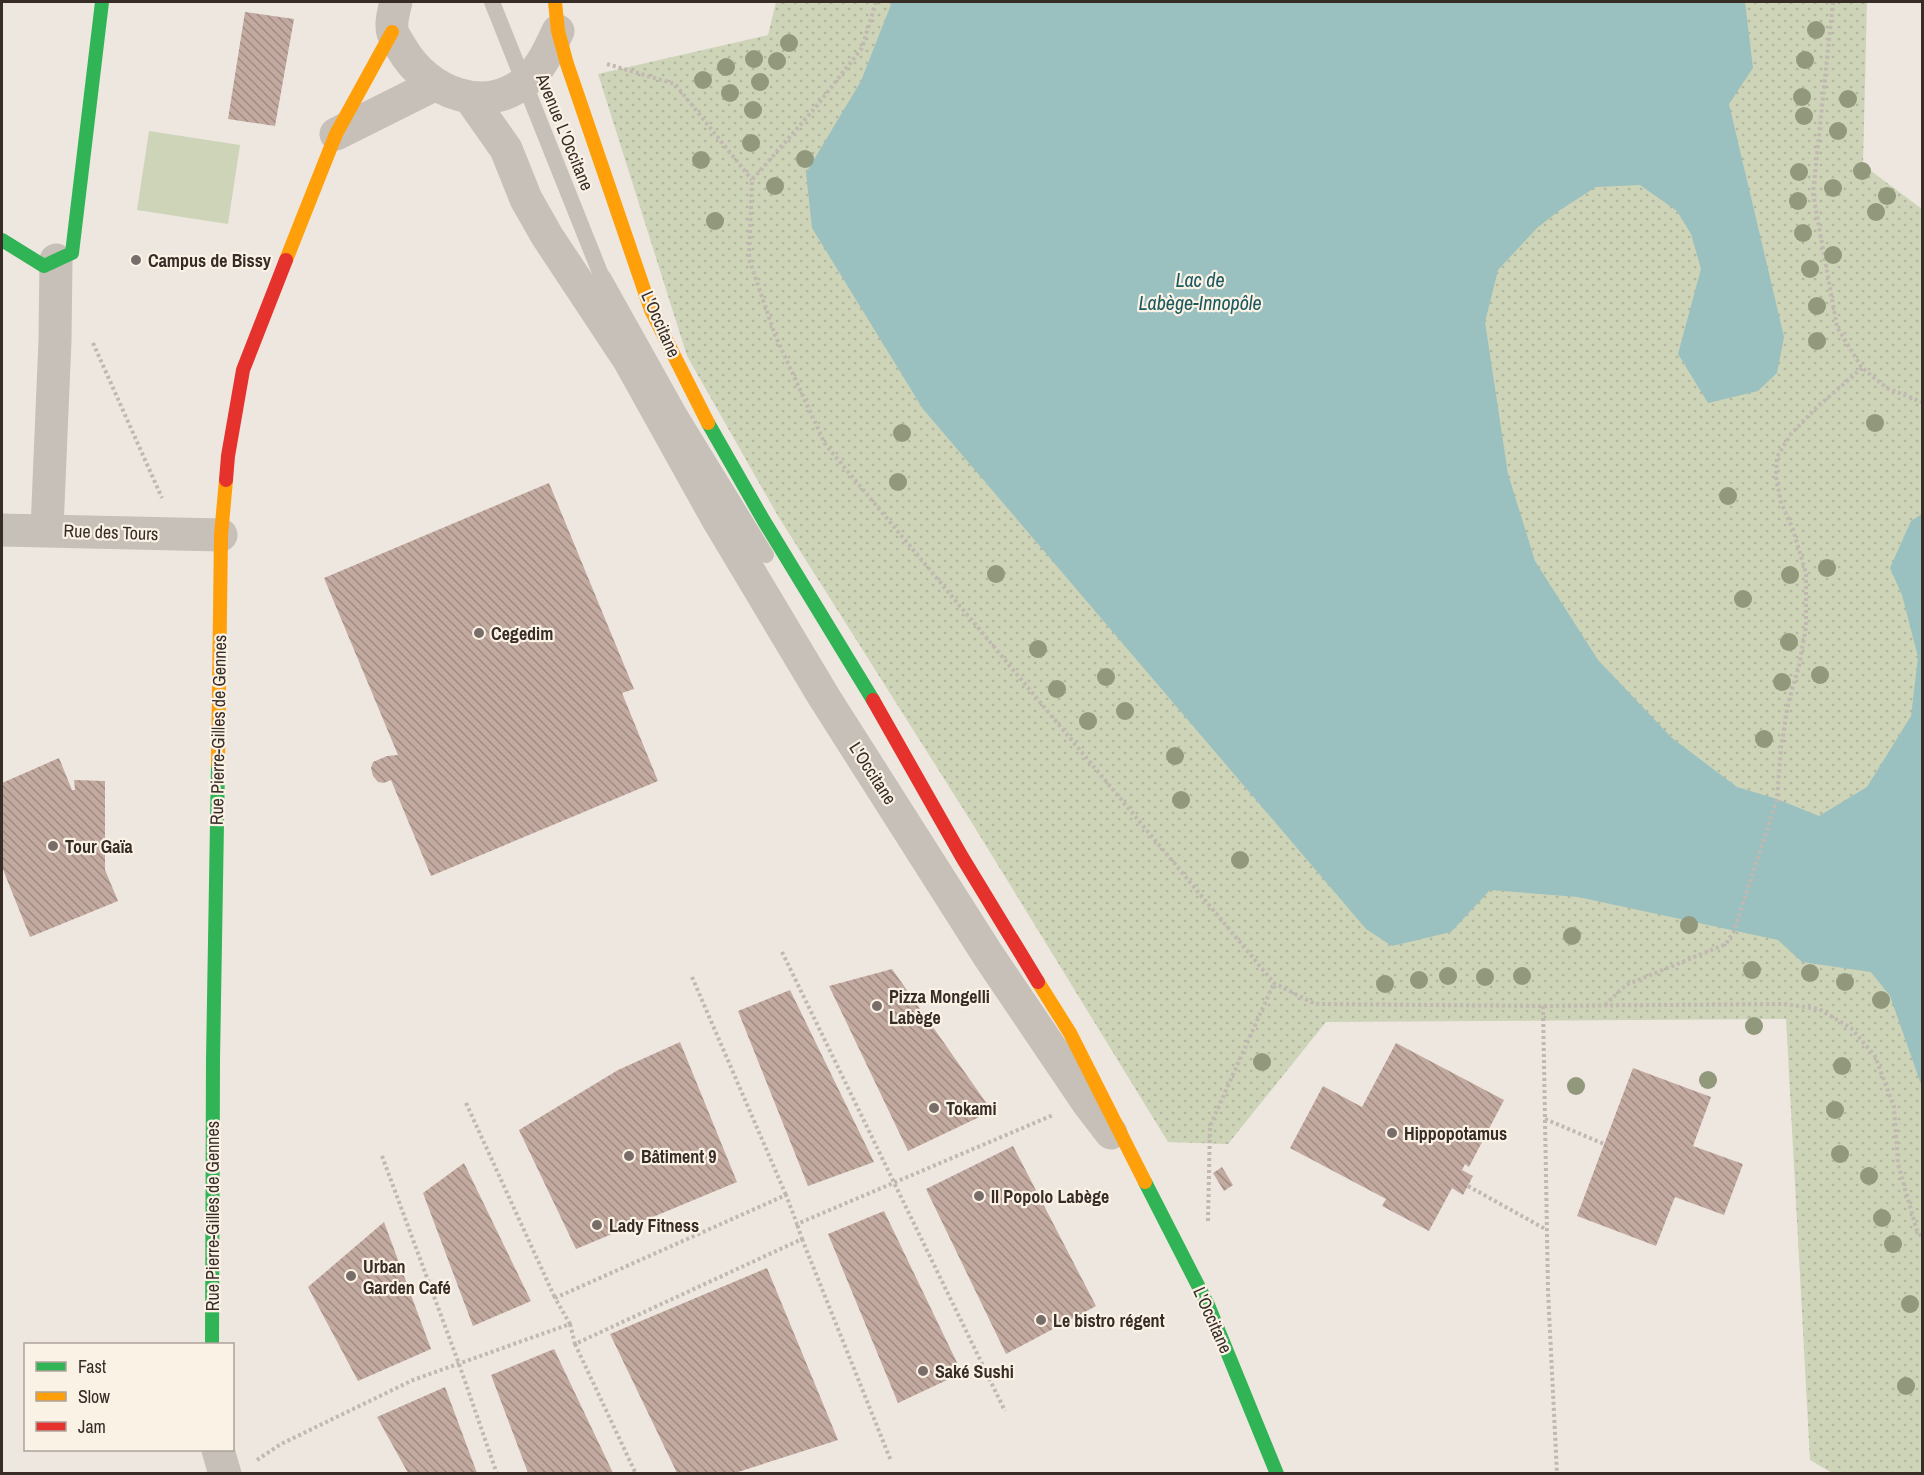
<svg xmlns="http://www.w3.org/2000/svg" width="1924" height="1475" font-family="'Archivo Narrow',sans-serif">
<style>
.grass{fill:#ced4b8}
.park{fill:url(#park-dots)}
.water{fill:#9ac0c0}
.building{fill:url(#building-back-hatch)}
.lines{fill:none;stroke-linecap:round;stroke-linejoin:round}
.path{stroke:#c0b8b1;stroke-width:4;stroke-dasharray:3 3;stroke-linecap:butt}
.lane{stroke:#c7c0b9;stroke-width:16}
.street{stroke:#c7c0b9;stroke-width:33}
.fast{stroke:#30b455;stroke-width:14}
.slow{stroke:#ff9f0a;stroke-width:14}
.jam{stroke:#e5322d;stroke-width:14}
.tree{fill:#91987b}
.poi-dot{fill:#786d68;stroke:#fbf2e6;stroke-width:2}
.labels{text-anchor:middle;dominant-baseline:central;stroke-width:4.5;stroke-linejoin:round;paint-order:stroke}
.street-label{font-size:18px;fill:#382c27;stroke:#fbf2e6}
.poi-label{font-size:18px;font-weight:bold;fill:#382c27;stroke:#fbf2e6;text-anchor:start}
.water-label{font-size:20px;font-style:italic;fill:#19575d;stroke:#fbf2e6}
</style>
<defs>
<pattern id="park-dots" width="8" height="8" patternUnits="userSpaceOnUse" patternTransform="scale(1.5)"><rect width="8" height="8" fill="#ced4b8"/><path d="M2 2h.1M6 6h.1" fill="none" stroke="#b2b69e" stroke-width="1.8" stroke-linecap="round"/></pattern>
<pattern id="building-back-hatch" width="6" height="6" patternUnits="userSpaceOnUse" patternTransform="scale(1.5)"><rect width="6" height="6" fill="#c3aaa0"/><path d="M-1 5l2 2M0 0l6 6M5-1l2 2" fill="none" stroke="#9f8b82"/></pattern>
</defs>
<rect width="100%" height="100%" fill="#eee7e0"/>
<!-- grass -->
<path class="grass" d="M149,131L240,145L228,224L137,210Z"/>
<!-- park -->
<path class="park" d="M776,2H1867L1863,165L1922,209V1473H1832L1810,1460L1786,1019L1326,1022L1228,1144L1168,1142L972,823L778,516L687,356L598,74L768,35Z"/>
<!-- water -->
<path class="water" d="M892,2H1745L1753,68L1729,104L1784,337L1777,373L1758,391L1708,403L1678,354L1701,269L1691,234L1677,211L1640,185L1596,187L1560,210L1537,228L1498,270L1485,322L1508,474L1535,561L1598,660L1672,738L1737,787L1777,799L1819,816L1867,787L1911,716L1918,657L1902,595L1890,568L1911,521L1922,514V1087L1890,996L1871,972L1802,962L1778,940L1578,897L1490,890L1451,932L1392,946L1366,929L923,409L812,228L806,173L861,81Z"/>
<!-- building -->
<path class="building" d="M245,12L294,19L275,126L228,119Z
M549,483L634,689L622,693L658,781L431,876L391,780L384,783L378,782L373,776L371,768L373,762L387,756L398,755L324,578Z
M59,758L72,790H75L74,780L105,781V870L118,901L30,937L2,867V783Z
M892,969L992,1111L908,1151L829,986Z
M790,990L874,1162L808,1186L738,1011Z
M680,1042L737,1182L576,1249L519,1130L618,1070Z
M1396,1043L1504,1100L1469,1167L1465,1164L1462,1170L1473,1176L1463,1195L1452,1188L1429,1231L1382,1206L1386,1199L1290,1148L1323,1086L1362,1107Z
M1633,1068L1711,1097L1693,1146L1743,1164L1724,1215L1675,1197L1656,1246L1577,1216Z
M1013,1146L1096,1306L1006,1354L926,1189Z
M464,1163L531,1301L473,1326L423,1193Z
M1222,1167L1233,1185L1224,1191L1213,1173Z
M884,1211L962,1373L898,1403L828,1234Z
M384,1222L431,1349L358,1381L308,1287Z
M767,1268L838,1440L735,1473H677L610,1334Z
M554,1349L613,1473H528L491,1375Z
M445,1387L477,1473H408L377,1417Z"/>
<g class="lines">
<!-- path -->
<path class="path" d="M876,2L862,48L815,108L752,180L749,259L775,335L825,444L1274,983L1315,1004L1543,1006L1784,1004L1819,1009L1851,1028L1875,1056L1894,1107L1898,1164L1917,1231L1922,1237
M1833,2L1813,193L1837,327L1862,368L1887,388L1922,402
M607,64L675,84L752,180
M93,343L162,498
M782,952L1005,1411
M692,977L786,1195
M1605,1005L1626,985L1726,944L1734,931L1777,799L1781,748L1788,704L1799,666L1806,627V573L1793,530L1781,502L1776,477L1777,457L1791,434L1816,408L1862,368
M1543,1006L1548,1291L1557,1474
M466,1103L555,1298
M1545,1119L1604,1144
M382,1156L459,1364L497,1474
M1468,1186L1547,1230
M1208,1221L1210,1126L1274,983
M802,1239L891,1461
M570,1324L575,1344L802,1239L797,1224
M575,1344L636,1474
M257,1460L281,1444L413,1380L570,1324L555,1298L786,1195L797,1224L1053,1115"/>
<!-- lane -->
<path class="lane" d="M492,2L605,285
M603,277L679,413L766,555"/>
<!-- street -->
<path class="street" d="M396,2C394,10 390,25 393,33C395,38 399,44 402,49C427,92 485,116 526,81C542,67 549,50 558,31
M470,98L506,149L526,199L547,236L629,360L717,518L824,697L988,955L1088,1103L1111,1133
M336,134L434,85
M47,529L55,340L56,260
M2,530L221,535
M218,1450L225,1474"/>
<!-- fast -->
<path class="fast" d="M2,240L44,266L72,253L102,2
M708,423L764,521L873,700
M1145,1182L1208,1305L1277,1474
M212,1344L213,1060L218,764"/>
<!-- slow -->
<path class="slow" d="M555,2L558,31L567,64L651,310L708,423
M286,260L336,134L392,32
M218,764L221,535L226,480
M1038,982L1070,1033L1145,1182"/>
<!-- jam -->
<path class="jam" d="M226,480L228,456L243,370L286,260
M873,700L962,857L1038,982"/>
</g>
<!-- trees -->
<g class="tree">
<circle cx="1816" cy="30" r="9"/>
<circle cx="789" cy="43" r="9"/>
<circle cx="754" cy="59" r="9"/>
<circle cx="1805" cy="60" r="9"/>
<circle cx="777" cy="61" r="9"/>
<circle cx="726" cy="67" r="9"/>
<circle cx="703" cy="80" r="9"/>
<circle cx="760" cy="82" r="9"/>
<circle cx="730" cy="93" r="9"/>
<circle cx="1802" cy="97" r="9"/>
<circle cx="1848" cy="99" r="9"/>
<circle cx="753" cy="110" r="9"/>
<circle cx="1804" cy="116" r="9"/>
<circle cx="1838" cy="131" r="9"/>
<circle cx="751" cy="143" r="9"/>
<circle cx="805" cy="159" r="9"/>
<circle cx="701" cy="160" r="9"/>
<circle cx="1862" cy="171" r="9"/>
<circle cx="1799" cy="172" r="9"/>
<circle cx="775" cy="186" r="9"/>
<circle cx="1833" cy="188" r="9"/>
<circle cx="1887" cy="196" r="9"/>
<circle cx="1798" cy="201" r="9"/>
<circle cx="1876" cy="212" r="9"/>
<circle cx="715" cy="221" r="9"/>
<circle cx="1803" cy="233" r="9"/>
<circle cx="1833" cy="255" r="9"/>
<circle cx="1810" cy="269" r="9"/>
<circle cx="1817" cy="306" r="9"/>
<circle cx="1817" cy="341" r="9"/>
<circle cx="1875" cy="423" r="9"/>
<circle cx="902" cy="433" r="9"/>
<circle cx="898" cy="482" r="9"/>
<circle cx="1728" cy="496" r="9"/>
<circle cx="1827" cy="568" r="9"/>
<circle cx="996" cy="574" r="9"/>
<circle cx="1790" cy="575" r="9"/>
<circle cx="1743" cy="599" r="9"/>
<circle cx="1789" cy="642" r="9"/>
<circle cx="1038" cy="649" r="9"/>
<circle cx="1820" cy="675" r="9"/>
<circle cx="1106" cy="677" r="9"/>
<circle cx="1782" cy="682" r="9"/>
<circle cx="1057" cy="689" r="9"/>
<circle cx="1125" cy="711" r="9"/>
<circle cx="1088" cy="721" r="9"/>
<circle cx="1764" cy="739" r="9"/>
<circle cx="1175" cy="756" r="9"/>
<circle cx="1181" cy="800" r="9"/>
<circle cx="1240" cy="860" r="9"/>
<circle cx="1689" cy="925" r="9"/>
<circle cx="1572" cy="936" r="9"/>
<circle cx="1752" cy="970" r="9"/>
<circle cx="1810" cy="973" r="9"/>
<circle cx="1448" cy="976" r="9"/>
<circle cx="1522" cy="976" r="9"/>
<circle cx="1485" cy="977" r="9"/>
<circle cx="1419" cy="980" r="9"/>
<circle cx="1845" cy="982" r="9"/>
<circle cx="1385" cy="984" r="9"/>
<circle cx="1881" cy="1000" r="9"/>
<circle cx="1754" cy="1026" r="9"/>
<circle cx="1262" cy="1062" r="9"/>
<circle cx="1842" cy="1066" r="9"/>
<circle cx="1708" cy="1080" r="9"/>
<circle cx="1576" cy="1086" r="9"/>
<circle cx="1835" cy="1110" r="9"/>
<circle cx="1840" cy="1154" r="9"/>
<circle cx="1869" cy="1176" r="9"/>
<circle cx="1882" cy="1218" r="9"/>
<circle cx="1893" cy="1244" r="9"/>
<circle cx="1910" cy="1304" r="9"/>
<circle cx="1906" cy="1386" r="9"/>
</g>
<!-- markers -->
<g class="poi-dot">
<circle cx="136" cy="260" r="6"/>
<circle cx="479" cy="633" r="6"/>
<circle cx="53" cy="846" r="6"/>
<circle cx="877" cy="1006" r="6"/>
<circle cx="934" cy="1108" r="6"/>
<circle cx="1392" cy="1133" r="6"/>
<circle cx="629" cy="1156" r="6"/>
<circle cx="979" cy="1196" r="6"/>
<circle cx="597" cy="1225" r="6"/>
<circle cx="351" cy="1276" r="6"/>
<circle cx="1041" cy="1320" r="6"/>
<circle cx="923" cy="1371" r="6"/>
</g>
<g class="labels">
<!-- street labels -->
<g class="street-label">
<text transform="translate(565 132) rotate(68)">Avenue L'Occitane</text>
<text transform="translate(661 324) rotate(66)">L'Occitane</text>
<text transform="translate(111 532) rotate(2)">Rue des Tours</text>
<text transform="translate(218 730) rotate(-89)">Rue Pierre-Gilles de Gennes</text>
<text transform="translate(873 773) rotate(57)">L'Occitane</text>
<text transform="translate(212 1216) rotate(-90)">Rue Pierre-Gilles de Gennes</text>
<text transform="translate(1213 1320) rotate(66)">L'Occitane</text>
</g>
<!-- poi labels -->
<g class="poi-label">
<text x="148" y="260">Campus de Bissy</text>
<text x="491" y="633">Cegedim</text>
<text x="65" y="846">Tour Gaïa</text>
<text x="889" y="996">Pizza Mongelli<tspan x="889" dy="21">Labège</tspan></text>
<text x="946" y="1108">Tokami</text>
<text x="1404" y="1133">Hippopotamus</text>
<text x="641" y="1156">Bâtiment 9</text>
<text x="991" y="1196">Il Popolo Labège</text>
<text x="609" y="1225">Lady Fitness</text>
<text x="363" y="1266">Urban<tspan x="363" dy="21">Garden Café</tspan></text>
<text x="1053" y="1320">Le bistro régent</text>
<text x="935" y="1371">Saké Sushi</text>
</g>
<!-- water labels -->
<g class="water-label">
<text x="1200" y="279">Lac de<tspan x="1200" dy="23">Labège-Innopôle</tspan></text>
</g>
</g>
<!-- border -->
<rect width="1924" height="1475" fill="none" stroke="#382c27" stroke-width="6"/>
<!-- legend -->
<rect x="24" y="1343" width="210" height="108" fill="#fbf2e6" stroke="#ada39a" stroke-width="1.5"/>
<rect x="36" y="1362" width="30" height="9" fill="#30b455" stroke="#ada39a" stroke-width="1.5"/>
<text x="78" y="1373" font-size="18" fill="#382c27">Fast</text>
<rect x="36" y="1392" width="30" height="9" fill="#ff9f0a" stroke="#ada39a" stroke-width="1.5"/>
<text x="78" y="1403" font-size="18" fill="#382c27">Slow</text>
<rect x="36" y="1422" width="30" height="9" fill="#e5322d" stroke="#ada39a" stroke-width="1.5"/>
<text x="78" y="1433" font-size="18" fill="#382c27">Jam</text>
</svg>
